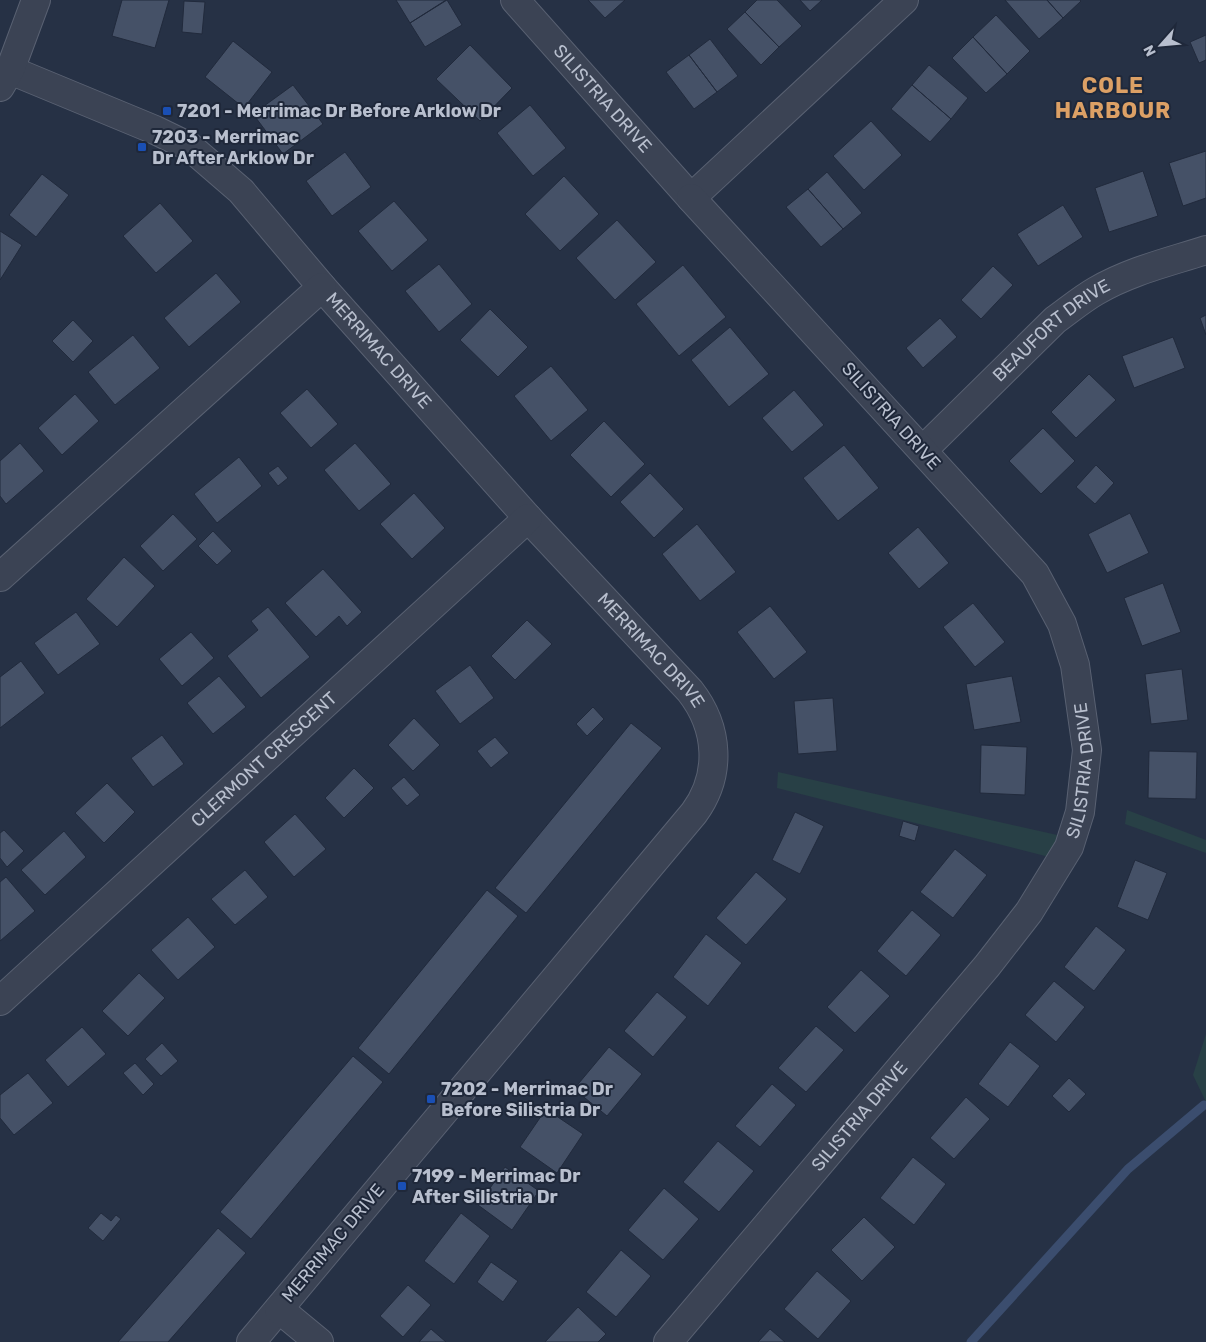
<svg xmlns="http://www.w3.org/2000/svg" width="1206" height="1342" font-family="Rubik,sans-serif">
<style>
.green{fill:#284046}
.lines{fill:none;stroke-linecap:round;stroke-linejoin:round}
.stream{stroke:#3b4d6e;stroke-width:9}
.building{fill:#455167;stroke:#212a3c}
.minor-casing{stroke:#596172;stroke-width:30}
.minor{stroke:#3b4354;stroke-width:28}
.transit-dot{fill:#1a4fb4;stroke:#1f283a;stroke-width:2}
.labels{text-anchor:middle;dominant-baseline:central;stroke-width:4;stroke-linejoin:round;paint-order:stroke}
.street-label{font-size:18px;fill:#b8bfce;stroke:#1f283a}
.poi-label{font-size:18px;font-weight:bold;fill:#b8bfce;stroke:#1f283a;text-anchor:start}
.district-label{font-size:22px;font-weight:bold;letter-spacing:1px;fill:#dca065;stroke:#1f283a}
</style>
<rect width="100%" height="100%" fill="#263145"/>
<!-- green -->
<path class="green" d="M778,772L1066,837L1057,859L777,788Z
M1127,810L1206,840V853L1125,824Z
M1206,1034V1102L1193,1075Z"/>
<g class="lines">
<!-- stream -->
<path class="stream" d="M971,1342L1128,1169L1204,1105"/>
</g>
<!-- building -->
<path class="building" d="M122,0H169L155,48L112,36Z
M396,0H446L410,23Z
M447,0L462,25L425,47L410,23Z
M588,0H625L605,18Z
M757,0H777L802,26L779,47L745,12Z
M800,0H822L810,11Z
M1005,0H1047L1063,18L1039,39Z
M1047,0H1080L1081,1L1063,18Z
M184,1L205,2L202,34L182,32Z
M745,12L779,47L761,65L727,29Z
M996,15L1030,51L1007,74L973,37Z
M1206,35V60L1199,63L1190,42Z
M973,37L1007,74L986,93L952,58Z
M710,39L738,76L717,92L689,55Z
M233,41L272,72L244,108L205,77Z
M470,45L512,88L480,121L436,79Z
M689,55L717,92L694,109L666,72Z
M929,65L968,98L951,119L912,85Z
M293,85L323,124L283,154L253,114Z
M912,85L951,119L930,142L891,109Z
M530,105L566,148L533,176L497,133Z
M871,121L902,155L864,190L833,156Z
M1206,151V198L1183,206L1169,163Z
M345,152L371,187L332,216L306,181Z
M1143,171L1158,216L1109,232L1095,188Z
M827,172L862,213L843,229L808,189Z
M42,174L69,195L36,237L9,215Z
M564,176L599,214L560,251L525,214Z
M808,189L843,229L821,247L786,207Z
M394,201L428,240L392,271L358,231Z
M160,203L193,241L156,273L123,236Z
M1063,205L1083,237L1038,266L1017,234Z
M617,220L656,262L615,300L576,258Z
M0,231L22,245L0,280Z
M439,264L472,304L439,332L405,291Z
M683,265L726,317L679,356L636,304Z
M993,266L1013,285L981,319L961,300Z
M216,273L241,302L189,347L164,318Z
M490,309L528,347L498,377L460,340Z
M1206,315V335L1200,318Z
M940,318L957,337L923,368L906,348Z
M73,320L93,341L73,362L52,341Z
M730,327L769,374L729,407L691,360Z
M133,335L160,368L115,405L88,372Z
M1173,337L1185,368L1134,388L1122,356Z
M551,366L588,410L551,441L514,396Z
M1089,374L1116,400L1076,438L1051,412Z
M307,389L338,424L311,448L280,413Z
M794,390L824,425L792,452L762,418Z
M75,394L99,421L62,455L38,428Z
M604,421L645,464L611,497L570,455Z
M1043,428L1075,461L1041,494L1009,461Z
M20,443L44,471L6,504L0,496V461Z
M355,443L391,484L359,511L324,470Z
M844,445L879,488L838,521L803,478Z
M239,457L262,486L217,523L194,494Z
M1096,465L1114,483L1095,504L1076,487Z
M278,466L288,478L278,486L268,473Z
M650,473L684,509L654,538L620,502Z
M414,493L445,528L412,559L380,524Z
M1130,513L1149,553L1107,573L1088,534Z
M173,514L197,539L163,571L140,546Z
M697,524L736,572L700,601L662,554Z
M918,527L949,563L919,589L888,553Z
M213,531L232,551L217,565L198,546Z
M124,557L155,586L117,627L86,599Z
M323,569L362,612L347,626L339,616L316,637L285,603Z
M1163,583L1181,632L1142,646L1124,598Z
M973,603L1005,642L975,667L943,627Z
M770,606L807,652L774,679L737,632Z
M268,607L310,657L261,698L227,656L258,630L251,621Z
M76,612L100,644L58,675L34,643Z
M527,620L552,644L515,680L491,656Z
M191,632L214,658L182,686L159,659Z
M21,661L45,693L0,728V677Z
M470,665L494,698L460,724L435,691Z
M1182,669L1188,720L1151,724L1145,674Z
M219,676L246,707L213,734L187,703Z
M1012,676L1021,722L974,730L966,684Z
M833,698L837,751L798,754L794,701Z
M593,707L604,719L587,736L576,724Z
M414,718L440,745L413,771L388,745Z
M631,723L662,748L526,913L495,888Z
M162,735L184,764L153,787L131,758Z
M495,737L509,753L491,768L477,751Z
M981,745L1027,747L1025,795L980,793Z
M1149,751L1197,752L1196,799L1148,798Z
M354,768L374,788L344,818L325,798Z
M404,777L420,795L407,806L391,788Z
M107,783L135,812L104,843L75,813Z
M795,812L824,826L800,874L772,860Z
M295,814L326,849L294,877L264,842Z
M903,821L919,826L915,841L899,836Z
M4,830L24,851L7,867L0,858V833Z
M64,831L86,857L45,895L21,870Z
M955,849L987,875L953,918L920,892Z
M1135,860L1167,873L1148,920L1117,907Z
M245,870L268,897L235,925L211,899Z
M756,872L787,899L746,945L716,918Z
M6,877L35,911L0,941V882Z
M487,890L518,916L389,1074L358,1048Z
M912,910L941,935L906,976L877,951Z
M188,917L215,947L178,980L151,950Z
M1096,926L1126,950L1094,991L1064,967Z
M706,934L742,963L708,1006L673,977Z
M861,970L890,996L855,1033L827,1007Z
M139,973L165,998L128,1036L102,1011Z
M1054,981L1085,1007L1056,1042L1025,1015Z
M657,992L687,1017L653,1057L624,1031Z
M816,1026L844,1050L806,1092L778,1068Z
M82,1027L106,1054L68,1087L45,1060Z
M1010,1042L1040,1066L1008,1107L978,1084Z
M162,1043L178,1061L161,1076L145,1059Z
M609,1047L642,1074L607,1116L574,1089Z
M353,1056L383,1082L251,1239L220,1212Z
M135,1063L154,1084L143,1095L123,1073Z
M28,1073L53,1103L14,1135L0,1118V1095Z
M1069,1078L1086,1094L1069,1112L1052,1096Z
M772,1084L796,1105L760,1147L735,1126Z
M966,1097L990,1119L954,1159L930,1138Z
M546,1109L583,1134L557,1173L520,1147Z
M718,1141L754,1171L719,1212L683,1182Z
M913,1157L946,1184L914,1225L880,1198Z
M505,1167L539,1191L512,1230L478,1205Z
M664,1188L699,1219L663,1260L628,1230Z
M101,1213L111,1221L116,1215L121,1219L103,1241L88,1228Z
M461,1213L490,1236L454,1284L424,1261Z
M864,1217L895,1247L862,1281L831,1250Z
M218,1228L246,1253L168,1342H118Z
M621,1250L651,1276L616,1317L586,1292Z
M491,1262L518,1281L503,1302L477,1282Z
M817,1271L851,1301L818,1339L784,1309Z
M408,1285L431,1305L403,1337L380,1316Z
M578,1307L606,1334L598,1342H545Z
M431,1329L446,1342H419Z
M770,1329L785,1342H758Z"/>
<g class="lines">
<!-- minor casing -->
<g class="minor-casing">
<g id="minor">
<path id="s1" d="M515,0L691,198L904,0"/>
<path id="s2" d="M10,70L155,130L190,147L241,191L322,287L528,518L690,691C719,728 722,775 694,813L251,1342"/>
<path d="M0,87L10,70L36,0"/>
<path id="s3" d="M923,450L1055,320C1069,310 1082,299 1096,291C1130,271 1169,262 1206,250"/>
<path d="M0,577L322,287"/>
<path id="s4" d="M0,1001L528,518"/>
<path d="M279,1309L319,1342"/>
<path id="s5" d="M668,1342L987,966L1029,912L1069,847L1080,812L1087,750L1075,665L1062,624L1035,574L691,198"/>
</g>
</g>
<!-- minor -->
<use href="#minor" class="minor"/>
</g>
<!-- markers -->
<g class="transit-dot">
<rect x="162" y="106" width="10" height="10" rx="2.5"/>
<rect x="137" y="142" width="10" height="10" rx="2.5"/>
<rect x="426" y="1094" width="10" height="10" rx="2.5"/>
<rect x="397" y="1181" width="10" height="10" rx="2.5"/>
</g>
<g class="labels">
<!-- street labels -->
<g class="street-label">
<text stroke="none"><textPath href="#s1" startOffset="132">SILISTRIA DRIVE</textPath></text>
<text stroke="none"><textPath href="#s3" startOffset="176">BEAUFORT DRIVE</textPath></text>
<text stroke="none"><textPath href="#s2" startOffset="474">MERRIMAC DRIVE</textPath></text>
<text transform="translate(891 416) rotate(48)">SILISTRIA DRIVE</text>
<text stroke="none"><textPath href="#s2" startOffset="879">MERRIMAC DRIVE</textPath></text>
<text stroke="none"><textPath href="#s4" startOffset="358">CLERMONT CRESCENT</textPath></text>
<text stroke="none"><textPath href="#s5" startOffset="716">SILISTRIA DRIVE</textPath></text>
<text stroke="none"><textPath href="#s5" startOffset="296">SILISTRIA DRIVE</textPath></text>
<text transform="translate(333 1243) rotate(-50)">MERRIMAC DRIVE</text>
</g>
<!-- poi labels -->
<g class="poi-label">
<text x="177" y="111">7201 - Merrimac Dr Before Arklow Dr</text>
<text x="152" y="137">7203 - Merrimac<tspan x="152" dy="21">Dr After Arklow Dr</tspan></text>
<text x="441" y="1089">7202 - Merrimac Dr<tspan x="441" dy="21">Before Silistria Dr</tspan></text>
<text x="412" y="1176">7199 - Merrimac Dr<tspan x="412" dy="21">After Silistria Dr</tspan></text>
</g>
<!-- district labels -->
<g class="district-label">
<text x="1113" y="85">COLE<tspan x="1113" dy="25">HARBOUR</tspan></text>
</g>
</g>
<!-- north arrow -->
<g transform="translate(1161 45) rotate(243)" stroke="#1f283a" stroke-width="4" paint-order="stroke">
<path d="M0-4L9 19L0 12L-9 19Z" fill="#b8bfce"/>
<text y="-8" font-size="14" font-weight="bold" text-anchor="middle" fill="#b8bfce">N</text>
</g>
</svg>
